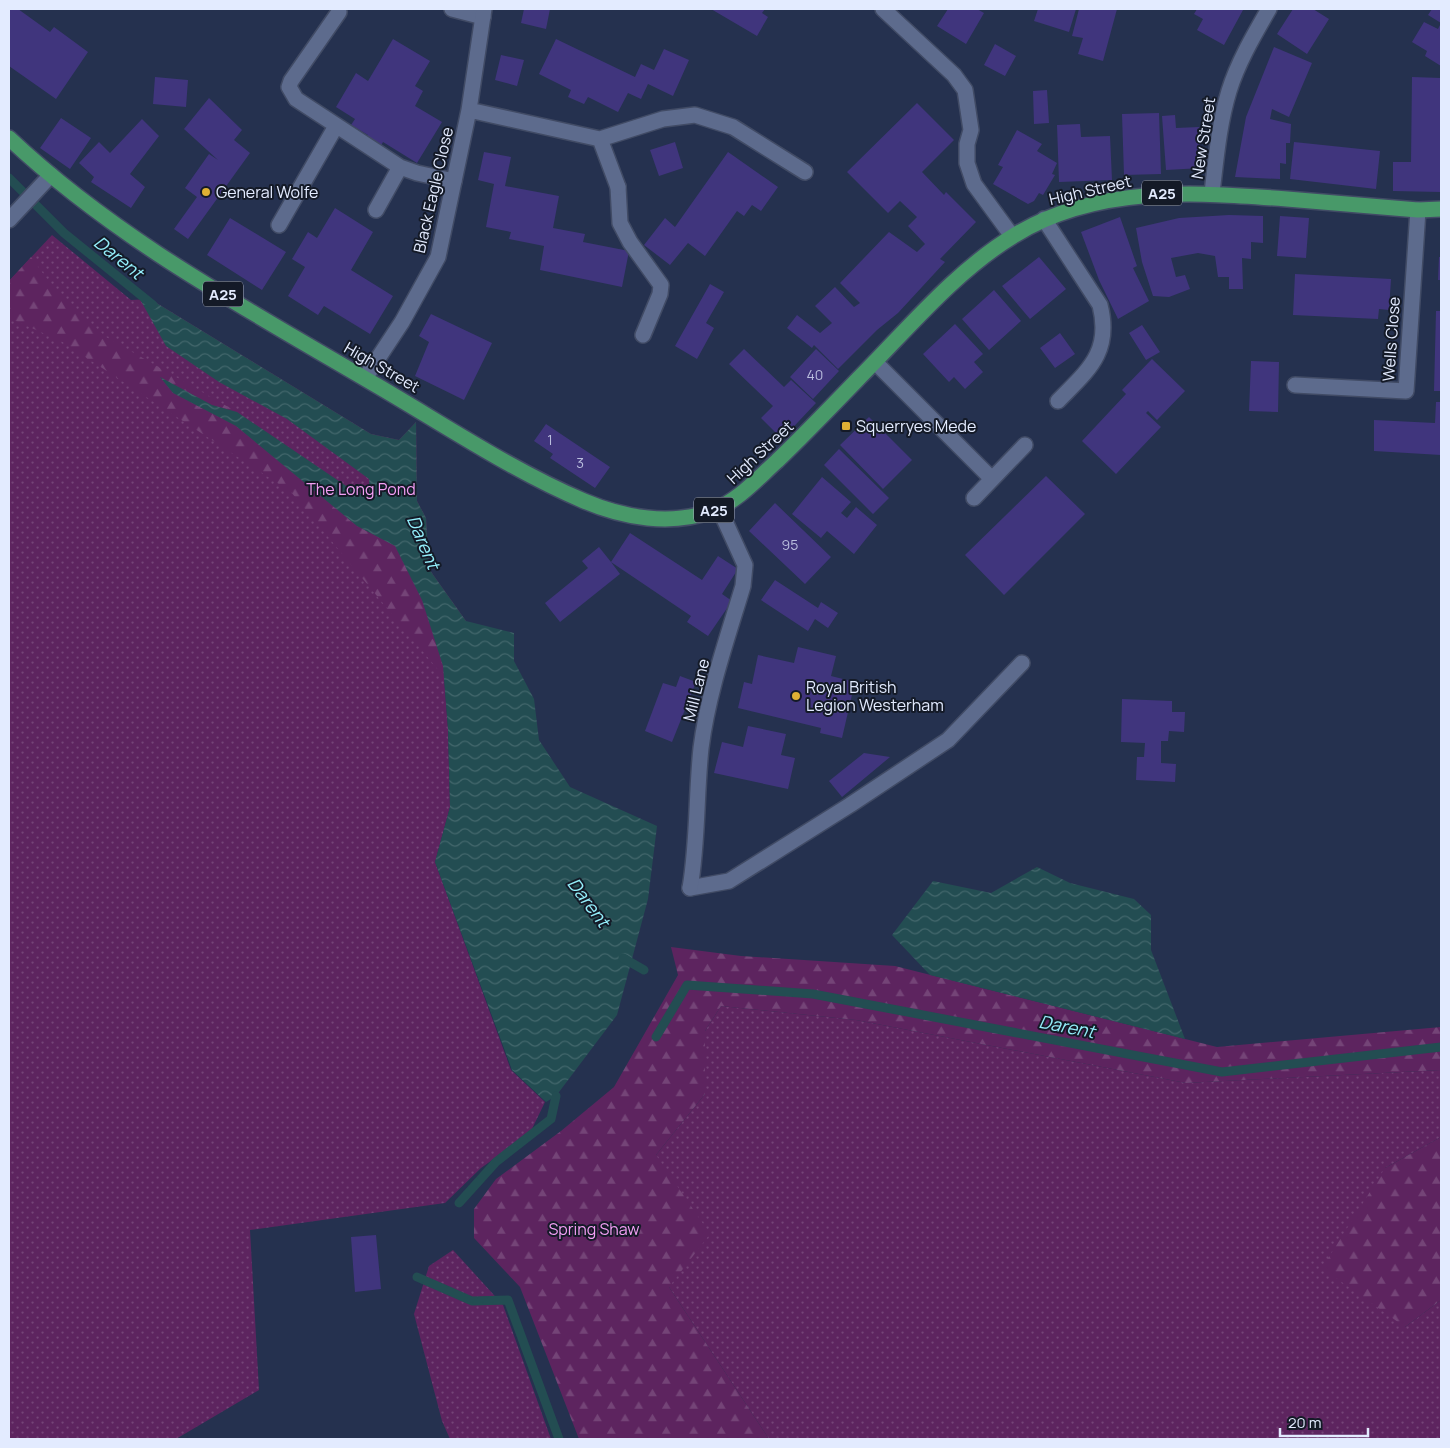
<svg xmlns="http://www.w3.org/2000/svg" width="1450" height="1448" font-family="Manrope,sans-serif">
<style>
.green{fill:url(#green-dots)}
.forest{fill:url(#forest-firs)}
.water{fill:url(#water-waves)}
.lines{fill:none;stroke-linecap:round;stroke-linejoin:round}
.stream{stroke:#234d52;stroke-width:9}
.building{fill:#40357d}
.lane-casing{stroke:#414b65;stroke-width:18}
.street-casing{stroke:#414b65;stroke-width:18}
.primary-casing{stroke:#414b65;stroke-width:18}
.lane{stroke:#5d6b8d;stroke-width:15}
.street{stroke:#5d6b8d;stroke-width:15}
.primary{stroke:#489969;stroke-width:15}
.poi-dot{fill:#dfb034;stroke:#141a27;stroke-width:2}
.labels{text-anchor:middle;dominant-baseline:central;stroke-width:4;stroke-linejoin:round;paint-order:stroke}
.number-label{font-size:14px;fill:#babede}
.shield{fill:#141a27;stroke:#a5acbe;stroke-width:1}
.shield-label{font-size:15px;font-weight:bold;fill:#e3ebff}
.street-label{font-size:16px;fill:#e3ebff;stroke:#141a27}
.poi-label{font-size:16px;fill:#e3ebff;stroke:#141a27;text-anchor:start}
.park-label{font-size:16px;fill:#f49ff5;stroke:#141a27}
.water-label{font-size:18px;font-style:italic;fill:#94effb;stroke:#141a27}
</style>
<defs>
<pattern id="green-dots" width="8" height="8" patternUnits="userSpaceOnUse" patternTransform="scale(1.25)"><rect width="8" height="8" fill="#5d245f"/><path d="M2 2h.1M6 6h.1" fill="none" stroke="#744477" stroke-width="1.8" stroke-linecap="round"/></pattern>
<pattern id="forest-firs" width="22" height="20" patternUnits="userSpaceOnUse" patternTransform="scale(1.25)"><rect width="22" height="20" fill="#5d245f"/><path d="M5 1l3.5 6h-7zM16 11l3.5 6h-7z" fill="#744477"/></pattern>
<pattern id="water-waves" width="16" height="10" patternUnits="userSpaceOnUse" patternTransform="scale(1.25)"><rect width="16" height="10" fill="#234d52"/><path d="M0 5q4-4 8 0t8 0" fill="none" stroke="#43676c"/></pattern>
</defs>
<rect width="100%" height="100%" fill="#25314f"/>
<!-- green -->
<path class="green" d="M52,235L131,300L150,299L371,434L399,440L416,422L417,501L426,518L429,569L466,621L444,677L448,729L450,807L435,862L511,1070L545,1102L530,1133L481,1168L445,1203L250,1230L259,1390L176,1439H9V281Z
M721,1006L856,1020L1186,1083L1441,1070V1137L1385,1168L1405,1327L1441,1300V1439H769L669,1287L656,1155L705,1094V1031Z
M453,1250L503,1305L551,1439H450L442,1421L414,1314L429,1266Z"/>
<!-- forest -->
<path class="forest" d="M31,257L58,294L106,337L237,412L212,405L161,378L173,393L236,426L357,526L395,546L422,600L437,641L444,677L291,492L61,341L9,318V281Z
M671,947L741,956L895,966L1217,1047L1441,1027V1070L1186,1083L856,1020L721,1006L705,1031V1094L656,1155L710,1234L669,1287L769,1439H579L520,1287L474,1238V1209L496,1179L561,1131L614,1087L678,975Z
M1441,1137V1300L1405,1327L1322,1268L1385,1168Z"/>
<!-- water -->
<path class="water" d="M144,298L150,299L371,434L399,440L416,422L417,501L426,518L429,569L466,621L514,633V661L534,699L539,740L570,787L657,826L648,899L617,1015L556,1096L546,1102L512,1070L435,862L450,807L448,729L443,666L422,600L395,546L357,526L236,426L173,393L160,377L212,405L237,412L355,492L370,496L369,479L287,419L219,382L166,346L141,301Z
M1037,867L1070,883L1134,899L1151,915V950L1185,1039L930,975L892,935L933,881L991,893Z"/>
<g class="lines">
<!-- stream -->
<path class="stream" d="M9,178L64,233L153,305
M623,958L644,970
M656,1037L687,985L813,994L1222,1072L1441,1047
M459,1203L496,1162L551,1119L556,1096
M417,1277L472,1301L508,1300L559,1439"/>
</g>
<!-- building -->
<path class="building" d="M9,9H18L50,32L54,27L88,52L56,99L9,66Z
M524,9H550L546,29L521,23Z
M711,9H765L762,13L768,17L757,36Z
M948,9H977L984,13L966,44L937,26Z
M1038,9H1076L1069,32L1034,21Z
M1079,9H1117L1103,61L1078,54L1083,38L1072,36Z
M1197,9H1240L1243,10L1224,45L1197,30L1203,19L1194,14Z
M1293,9H1313L1329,19L1307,54L1277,34Z
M1432,9H1441V23L1428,15Z
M1424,22L1438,29L1441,23V66L1425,56L1427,51L1412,42Z
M393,39L430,61L415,86L423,91L415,106L442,122L417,163L383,142L378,151L363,142L368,135L351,125L355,119L336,107L356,73L368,81Z
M556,39L635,77L641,64L654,70L664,49L689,60L673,96L648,84L641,99L628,93L618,112L588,97L584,104L568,97L571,90L539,74Z
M995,44L1016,56L1005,76L984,65Z
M1274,47L1312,63L1289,117L1272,109L1270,119L1291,124L1290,143H1286V164L1280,163V179L1235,177L1246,117Z
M501,55L524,60L517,86L495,80Z
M155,77L188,80L186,107L153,104Z
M1412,77L1441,78V192L1393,191V162H1411Z
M1047,90L1049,123L1034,124L1033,91Z
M209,98L242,130L234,140L250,153L188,239L174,229L197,197L185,188L209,154L218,160L184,129Z
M917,103L954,140L922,172L944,195L946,192L976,222L940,259L945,262L898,313L877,330L838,369L814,345L812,348L787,328L797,315L820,333L832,323L815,306L835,287L854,307L860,303L840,283L889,232L917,252L925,244L908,226L917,217L900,201L888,213L847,172Z
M1159,113L1161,174L1124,175L1122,114Z
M1175,115L1176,128L1199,127L1202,168L1166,170L1162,116Z
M61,118L91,138L70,169L40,148Z
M142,119L159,136L130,174L145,187L131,208L91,182L94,177L79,163L99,142L110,153Z
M1080,124L1081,137L1110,136L1112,180L1059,182L1057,125Z
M1017,130L1042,144L1037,151L1057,163L1052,174L1055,175L1043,195L1039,193L1034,201L1028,204L993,184L1003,167L998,165Z
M675,142L683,168L659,176L650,150Z
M1294,142L1380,151L1376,189L1290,179Z
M484,152L511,157L505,186L559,196L553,228L585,234L583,242L629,251L622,287L540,270L544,246L509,239L511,232L486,227L494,184L478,180Z
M728,152L778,187L761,211L752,205L744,216L737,211L705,256L688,243L670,265L644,245L665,218L675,227Z
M335,208L373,232L351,270L393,296L370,334L324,306L318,315L288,296L305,267L292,259L308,232L317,238Z
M1229,215L1263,216V243L1251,242V259L1242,258L1243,289H1229V277H1218L1215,256L1198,253L1171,258L1176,277L1185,275L1190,289L1169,297L1153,296L1142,262L1136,228L1179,218Z
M1280,216L1309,218L1306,258L1277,256Z
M1120,217L1137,266L1133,268L1149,301L1118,319L1099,280L1081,232Z
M230,218L286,252L262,290L207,255Z
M1039,257L1066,289L1030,319L1002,286Z
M1439,257H1441V280H1438Z
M1295,274L1391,279L1389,310L1379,309L1378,319L1293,315Z
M710,284L724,292L706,323L714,328L697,359L675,346Z
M994,290L1021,321L989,350L962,319Z
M1436,311H1441V391H1434Z
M431,314L492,343L464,400L415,376L429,342L419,336Z
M955,324L983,354L974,362L983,372L965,389L954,377L949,382L923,354Z
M1142,325L1160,352L1146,360L1129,333Z
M1060,333L1075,354L1055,368L1040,348Z
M744,349L784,387L791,380L816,403L782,439L761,418L773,406L729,364Z
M816,349L839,371L813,399L790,377Z
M1152,359L1185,391L1157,420L1148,411L1146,413L1161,427L1116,474L1082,441L1126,394L1122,390Z
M1251,361L1279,362L1278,412L1249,411Z
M1436,402H1441V455L1374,451V420L1435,423Z
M869,417L912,460L883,489L840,445Z
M546,424L610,467L595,488L550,458L553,454L534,441Z
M839,449L889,498L873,514L824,465Z
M1046,476L1085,514L1004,595L965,555Z
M822,477L851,502L841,513L847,518L856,507L877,525L854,554L827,531L821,538L792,514Z
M775,503L831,557L805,584L749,531Z
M630,533L702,580L718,556L738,569L722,594L732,601L708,636L687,622L691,616L611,562L620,574L560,622L545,603L588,568L582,561L599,547L611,562Z
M775,580L818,608L821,602L838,613L828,628L815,619L808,631L761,600Z
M798,647L836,656L831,676L855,682L842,738L820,733L821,728L738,708L744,682L752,684L758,655L794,663Z
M680,676L696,682L672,742L645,731L663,683L676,687Z
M1122,699L1172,701V712H1185L1184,732L1169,731L1168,741H1161V763L1176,764L1175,782L1136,780L1137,757H1144L1145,743L1121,742Z
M748,726L786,734L781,755L795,758L788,789L714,773L722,742L743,747Z
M864,753L890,757L842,797L829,781Z
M376,1235L381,1289L355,1292L351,1237Z"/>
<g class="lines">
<!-- lane casing -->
<g class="lane-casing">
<path id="lane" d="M452,9L483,17
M339,12L291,81L289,87L296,99L400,167L417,173L454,181
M618,187L620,223L630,242L661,285L660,294L643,335
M376,210L400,167
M9,220L51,175
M279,225L336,126
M875,362L992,479
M974,498L1025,445
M690,888L729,881L850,805L948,740L1022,663"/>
</g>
<!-- street casing -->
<g class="street-casing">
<path id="street" d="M883,9L954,75L965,90L971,130L967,144V163L974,184L1012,236
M469,110L600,139L663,119L695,115L733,127L805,172
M600,139L618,187
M1212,193C1216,159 1219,124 1229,91C1238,62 1254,35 1269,9
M1044,219L1100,305C1112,353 1087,371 1058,401
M365,378L402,322L438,257L469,110L484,9
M1295,385L1406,391L1418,210
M690,888C698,842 696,795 701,748C708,693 727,639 743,586L745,565L719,508"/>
</g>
<!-- primary casing -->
<g class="primary-casing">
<path id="primary" d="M9,138C117,240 249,310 376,385C443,424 513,471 584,501C624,518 671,526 712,511C738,501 757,479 777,461C805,434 831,407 858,379C907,330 955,271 1015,235C1097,185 1195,192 1287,199C1330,203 1374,206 1418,210L1441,209"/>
</g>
<!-- lane -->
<use href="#lane" class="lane"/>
<!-- street -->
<use href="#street" class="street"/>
<!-- primary -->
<use href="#primary" class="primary"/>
</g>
<!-- markers -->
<g class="poi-dot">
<circle cx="206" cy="192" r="5"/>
<rect x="841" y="421" width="10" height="10" rx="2.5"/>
<circle cx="796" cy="696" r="5"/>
</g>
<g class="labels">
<!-- number labels -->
<g class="number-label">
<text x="815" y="374">40</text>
<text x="550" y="439">1</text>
<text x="580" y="462">3</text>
<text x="790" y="544">95</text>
</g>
<!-- shield labels -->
<g class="shield">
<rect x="1142" y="180.5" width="40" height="25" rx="4"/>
<rect x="203" y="281.5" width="40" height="25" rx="4"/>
<rect x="694" y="497.5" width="40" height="25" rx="4"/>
</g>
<g class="shield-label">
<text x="1162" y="193">A25</text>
<text x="223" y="294">A25</text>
<text x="714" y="510">A25</text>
</g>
<!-- street labels -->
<g class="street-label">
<text transform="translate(1203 138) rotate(-81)">New Street</text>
<text transform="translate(433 190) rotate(-77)">Black Eagle Close</text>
<text transform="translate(1090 190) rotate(-13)">High Street</text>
<text transform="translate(1391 339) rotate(-86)">Wells Close</text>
<text transform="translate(382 367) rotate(30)">High Street</text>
<text transform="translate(760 452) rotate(-43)">High Street</text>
<text transform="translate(696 690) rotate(-76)">Mill Lane</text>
</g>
<!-- poi labels -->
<g class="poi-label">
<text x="216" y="192">General Wolfe</text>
<text x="856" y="426">Squerryes Mede</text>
<text x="806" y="687">Royal British<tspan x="806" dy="18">Legion Westerham</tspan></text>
</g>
<!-- park labels -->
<g class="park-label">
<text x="361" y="489">The Long Pond</text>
<text x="594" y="1229">Spring Shaw</text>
</g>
<!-- water labels -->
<g class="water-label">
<text transform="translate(119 257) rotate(39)">Darent</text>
<text transform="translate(424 542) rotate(67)">Darent</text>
<text transform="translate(589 902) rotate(53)">Darent</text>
<text transform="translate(1067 1026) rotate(11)">Darent</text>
</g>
</g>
<!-- border -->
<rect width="1450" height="1448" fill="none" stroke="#e3ebff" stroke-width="20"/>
<!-- scale -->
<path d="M1280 1428v8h88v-8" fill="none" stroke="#e3ebff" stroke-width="2.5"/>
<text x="1288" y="1428" font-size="15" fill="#e3ebff" stroke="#141a27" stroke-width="4" paint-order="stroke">20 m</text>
</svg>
